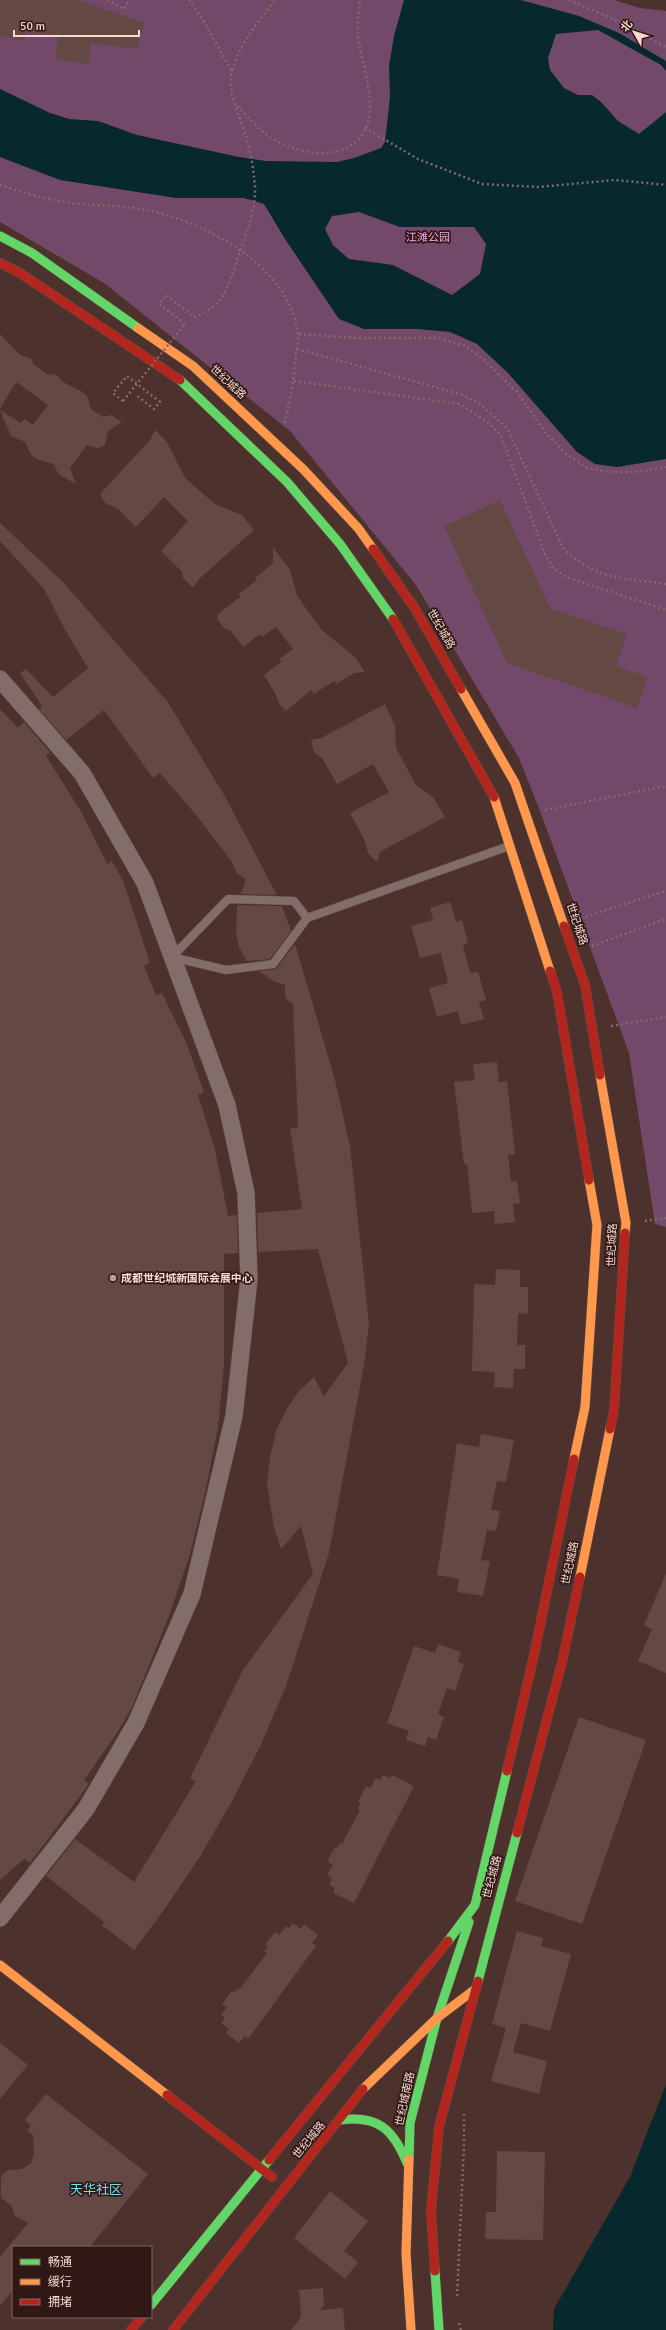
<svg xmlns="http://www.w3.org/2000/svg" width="666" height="2330" font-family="Signika,'Noto Sans SC',sans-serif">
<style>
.green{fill:#734969}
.water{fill:#07282d;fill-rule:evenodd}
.building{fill:#644843}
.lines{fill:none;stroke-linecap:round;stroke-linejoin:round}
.lane-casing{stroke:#684f4b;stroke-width:9}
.street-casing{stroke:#684f4b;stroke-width:18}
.fast-casing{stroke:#684f4b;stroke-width:10}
.slow-casing{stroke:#684f4b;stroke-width:10}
.jam-casing{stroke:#684f4b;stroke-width:10}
.path{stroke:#806c68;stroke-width:2.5;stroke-dasharray:2 3;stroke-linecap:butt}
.lane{stroke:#836d68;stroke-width:8}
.street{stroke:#836d68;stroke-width:17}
.fast{stroke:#63d668;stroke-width:9}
.slow{stroke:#ff974d;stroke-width:9}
.jam{stroke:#b3261e;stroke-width:9}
.path-bridge{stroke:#806c68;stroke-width:2.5;stroke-dasharray:2 3;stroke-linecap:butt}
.poi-dot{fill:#bc9d97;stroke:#301915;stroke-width:1.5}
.labels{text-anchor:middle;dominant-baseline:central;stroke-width:3.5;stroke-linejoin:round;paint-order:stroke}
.park-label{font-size:11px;fill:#faa2ef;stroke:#301915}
.street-label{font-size:11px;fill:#f8d7d0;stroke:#301915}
.poi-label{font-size:11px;font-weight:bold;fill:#f8d7d0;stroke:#301915;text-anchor:start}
.quarter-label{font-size:13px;fill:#77dff3;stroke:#301915}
</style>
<rect width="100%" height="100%" fill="#4d312c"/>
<!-- green -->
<path class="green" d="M0,0H614L640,8L666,11V1227L655,1224L629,1053L540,811L519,758L416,585L290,431L104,283L0,222Z"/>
<!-- water -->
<path class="water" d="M404,0H521L579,16L619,33L666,61V71L661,65L598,30L556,34L548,58L550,70L564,88L578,95H592L601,102L618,121L639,134L666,112V459L617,467L595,464L577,452L508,373L477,344L450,332L417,329H364L339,319L285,239L264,204L244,198H176L60,180L0,157V89L50,113L69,119L98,121L137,135L239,157L266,161L337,162L354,158L381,148L385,142L390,97L389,66L394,36ZM359,212L400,227H474L486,244L480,274L452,295L393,265L349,259L333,245L325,229L332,216Z
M666,2084V2330H553L554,2309L630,2177Z"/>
<!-- building -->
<path class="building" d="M0,0H79L144,23L137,49L91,43L88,64L55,59L58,37L26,32L24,40L0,36Z
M0,334L20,355L32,359L33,364L47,374L57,375L63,382L81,391L87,396L91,409L103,417L111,415L122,422L108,431L105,445L98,448L87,445L70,468L76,484L58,474L54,464L39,460L32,456L25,442L11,436L0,410L21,423L25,419L33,425L48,405L16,382L0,409Z
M155,430L167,442L185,478L215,504L242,515L254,530L199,579L193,588L183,578L182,572L161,551L188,521L164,497L136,527L117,508L105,503L100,494L150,440Z
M500,500L550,608L627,634L616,666L647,677L637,708L507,663L444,526Z
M0,523L64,583L167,701L223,793L277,895L241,894L246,879L237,874L232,862L197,816L160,773L153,778L104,710L66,740L39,709L42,706L20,673L26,669L53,697L88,668L64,628L44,589L0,541Z
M273,547L290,570L297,595L305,607L322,630L356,658L365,672L354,673L336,684L334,681L314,694L311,690L286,711L280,705L275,693L264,675L281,662L279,659L293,649L276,627L262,637L260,634L243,647L231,631L224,628L217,619L218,614L240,597L239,594L257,580L255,578L273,563Z
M385,704L395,726L396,748L416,785L433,797L445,817L380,852L377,862L368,853L365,841L350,813L389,792L373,764L337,784L322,758L314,752L311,740L321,738Z
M0,709L18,728L24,722L50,752L46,756L82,813L107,864L112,861L124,883L150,963L144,966L156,995L162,993L186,1042L204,1092L198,1095L215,1149L228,1216L237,1215L238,1253L224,1254V1365L218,1427L206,1489L189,1558L167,1621L132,1707L117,1733L84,1780L89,1783L86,1788L30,1863L24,1859L0,1880Z
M450,902L456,922L462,920L468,943L463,945L470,973L478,972L486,1000L479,1002L484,1019L461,1025L458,1011L437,1017L429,988L448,983L441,953L420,958L411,926L433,920L430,908Z
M237,905L282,906L291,931L270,959L247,961L239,947L236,933Z
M295,944L335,1080L350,1146L369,1324L364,1365L329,1553L286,1686L260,1747L232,1801L201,1855L164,1910L134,1950L102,1925L104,1922L46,1876L75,1839L134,1882L196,1781L190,1778L243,1670L313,1574L301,1526L281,1549L274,1527L267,1484L270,1458L276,1431L286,1410L299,1391L314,1377L324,1396L348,1363L318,1249L258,1252L257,1213L302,1209L290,1128H298L293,1004L285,998V985L273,981L259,971L276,969Z
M497,1062L499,1082L507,1081L515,1154L508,1155L511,1182L517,1181L520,1203L513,1204L515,1222L495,1224L494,1211L472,1213L467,1164L464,1165L454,1082L475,1080L473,1064Z
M496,1269L520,1270V1287H528V1314L518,1313L517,1345H525V1369H514L513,1388L494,1387L495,1372L472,1371L474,1284L495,1285Z
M481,1434L514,1440L506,1482L497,1481L491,1510L500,1511L496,1531L487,1530L481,1560L490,1561L483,1596L457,1592L459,1579L437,1575L457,1443L479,1447Z
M666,1573V1673L638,1661L652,1629L644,1625Z
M438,1644L461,1652L458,1662L464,1664L455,1691L447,1688L438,1714L444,1717L436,1740L428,1737L425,1746L406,1740L409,1731L387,1723L414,1646L435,1653Z
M579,1717L646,1740L582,1924L515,1901Z
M383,1775L390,1778L392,1775L414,1786L354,1903L333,1893L335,1888L329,1885L332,1878L327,1875L333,1865L327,1862L335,1847L337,1848L340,1843L342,1844L360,1810L358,1809L361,1803L358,1802L366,1786L370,1788L376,1778L380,1780Z
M293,1923L301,1929L304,1924L318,1935L312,1943L316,1946L248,2039L245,2036L239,2043L226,2033L229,2029L221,2023L225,2018L221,2015L227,2007L222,2004L232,1991L234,1993L238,1988L240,1989L267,1953L264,1951L268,1947L265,1945L275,1932L279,1935L286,1926L289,1928Z
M517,1931L543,1938L541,1946L571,1954L550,2031L521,2023L513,2052L547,2061L539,2094L491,2081L506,2028L492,2024Z
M0,2043L28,2065L0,2099Z
M46,2094L148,2174L90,2247H13V2290L0,2306V2257L28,2223L15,2216L11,2205L1,2198V2179L2,2175L8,2170L22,2169L31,2163L34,2153L33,2135L27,2131L31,2126L25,2120Z
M497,2151L545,2152L543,2240L485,2239L486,2212H496Z
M330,2191L368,2221L344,2251L358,2262L345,2279L294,2238Z
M323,2288L324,2305L320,2310L343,2308L345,2330H291L301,2317L299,2290Z"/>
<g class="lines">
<!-- lane casing -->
<g class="lane-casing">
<path id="lane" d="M307,918L294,901L228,899L172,957L226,970L273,964L307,918L509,846"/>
</g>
<!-- street casing -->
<g class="street-casing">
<path id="street" d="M0,679L82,773L145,883L227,1105L246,1193L249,1279L234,1416L192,1594L136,1723L86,1809L0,1918"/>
</g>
<!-- fast casing -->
<g class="fast-casing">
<path id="fast" d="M0,236L32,253L138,328
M180,380L287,482L340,544L393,619
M448,1941L475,1905L507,1771
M478,1981L517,1833
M340,2120C378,2115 393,2129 407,2163
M409,2159L410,2123L437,2018L469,1922
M435,2271L439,2330
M151,2305L269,2160"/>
</g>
<!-- slow casing -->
<g class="slow-casing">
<path id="slow" d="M138,328L193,366L303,469L358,528L373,549
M461,689L515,783L564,926
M494,797L550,971
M600,1075L626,1223L625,1233
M574,1459L585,1407L597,1225L589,1180
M580,1577L610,1429
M0,1965L167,2095
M363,2089L437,2018L474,1990
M409,2159L406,2254L411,2330"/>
</g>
<!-- jam casing -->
<g class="jam-casing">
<path id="jam" d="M0,263L20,273L180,380
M373,549L414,607L461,689
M393,619L494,797
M564,926L585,985L600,1075
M550,971L557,992L589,1180
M610,1429L614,1411L625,1233
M507,1771L534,1655L574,1459
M517,1833L562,1662L580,1577
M167,2095L272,2177
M269,2160L448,1941
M435,2271L431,2211L439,2127L478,1981
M131,2330L142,2317
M173,2330L363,2089"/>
</g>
<!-- path -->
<path class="path" d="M107,0L124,9L129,0
M189,0L205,23L232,72
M569,0L613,19L666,47
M237,106C247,115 257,128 268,136C300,157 358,166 369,118C374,99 361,57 358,37C357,25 359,12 360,0
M365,128L418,159L482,184L539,187L615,180L666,185
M0,185C19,191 39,197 59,201C87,207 118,204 146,210C206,222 289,266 298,333C299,339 297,347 296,354C294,379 290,401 284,425
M185,324L159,304L166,295L194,317C222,307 228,289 236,263C245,236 259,207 254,178C253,165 250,149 246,136C240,118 227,92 232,72C239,45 258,20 276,0
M299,334L355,338H438L465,346L484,360L517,392L545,432L565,453L587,468L609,472H639L666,467
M297,349L460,394L479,403L507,428L563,548C595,580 623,578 666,584
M294,381L460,404L489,423L501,436L545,554L552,567L566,577L666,610
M123,401L113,393L127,376L160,402L154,409L136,395
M545,810L666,786
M581,918L666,891
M592,946L666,919
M611,1026L666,1017
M645,1221L666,1218
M457,2296L464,2145V2113
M459,2323L461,2330"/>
<!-- lane -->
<use href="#lane" class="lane"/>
<!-- street -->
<use href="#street" class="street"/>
<!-- fast -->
<use href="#fast" class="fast"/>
<!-- slow -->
<use href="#slow" class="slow"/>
<!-- jam -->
<use href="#jam" class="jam"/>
<!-- path-bridge -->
<path class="path-bridge" d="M123,401L185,324"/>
</g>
<!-- markers -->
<circle class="poi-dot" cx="113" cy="1278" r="4"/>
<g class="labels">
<!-- park labels -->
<g class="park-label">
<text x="428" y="237">江滩公园</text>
</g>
<!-- street labels -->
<g class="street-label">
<text transform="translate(228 382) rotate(43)">世纪城路</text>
<text transform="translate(441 629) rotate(60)">世纪城路</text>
<text transform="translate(577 924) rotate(71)">世纪城路</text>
<text transform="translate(612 1245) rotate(-88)">世纪城路</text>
<text transform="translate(570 1563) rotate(-78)">世纪城路</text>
<text transform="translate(492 1877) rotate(-75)">世纪城路</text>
<text transform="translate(405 2099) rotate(-78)">世纪城南路</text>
<text transform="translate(309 2140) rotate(-51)">世纪城路</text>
</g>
<!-- poi labels -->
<g class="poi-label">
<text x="121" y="1278">成都世纪城新国际会展中心</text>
</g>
<!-- quarter labels -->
<g class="quarter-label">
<text x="96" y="2190">天华社区</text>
</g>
</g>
<!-- legend -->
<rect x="12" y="2246" width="140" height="72" fill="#301915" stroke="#806560"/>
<rect x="20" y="2259" width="20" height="6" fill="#63d668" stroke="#806560"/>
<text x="48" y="2266" font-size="12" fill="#f8d7d0">畅通</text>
<rect x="20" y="2279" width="20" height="6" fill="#ff974d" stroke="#806560"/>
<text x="48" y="2286" font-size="12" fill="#f8d7d0">缓行</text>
<rect x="20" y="2299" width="20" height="6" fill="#b3261e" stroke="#806560"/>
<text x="48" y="2306" font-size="12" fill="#f8d7d0">拥堵</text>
<!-- north arrow -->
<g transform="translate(634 32) rotate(309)" stroke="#301915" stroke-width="3" paint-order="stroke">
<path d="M0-3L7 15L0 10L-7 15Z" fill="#f8d7d0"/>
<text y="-6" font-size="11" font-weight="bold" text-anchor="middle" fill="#f8d7d0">北</text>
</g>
<!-- scale -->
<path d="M14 30v6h125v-6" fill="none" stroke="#f8d7d0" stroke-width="2"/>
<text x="20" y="30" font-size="12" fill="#f8d7d0" stroke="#301915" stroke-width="3" paint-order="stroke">50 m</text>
</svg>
